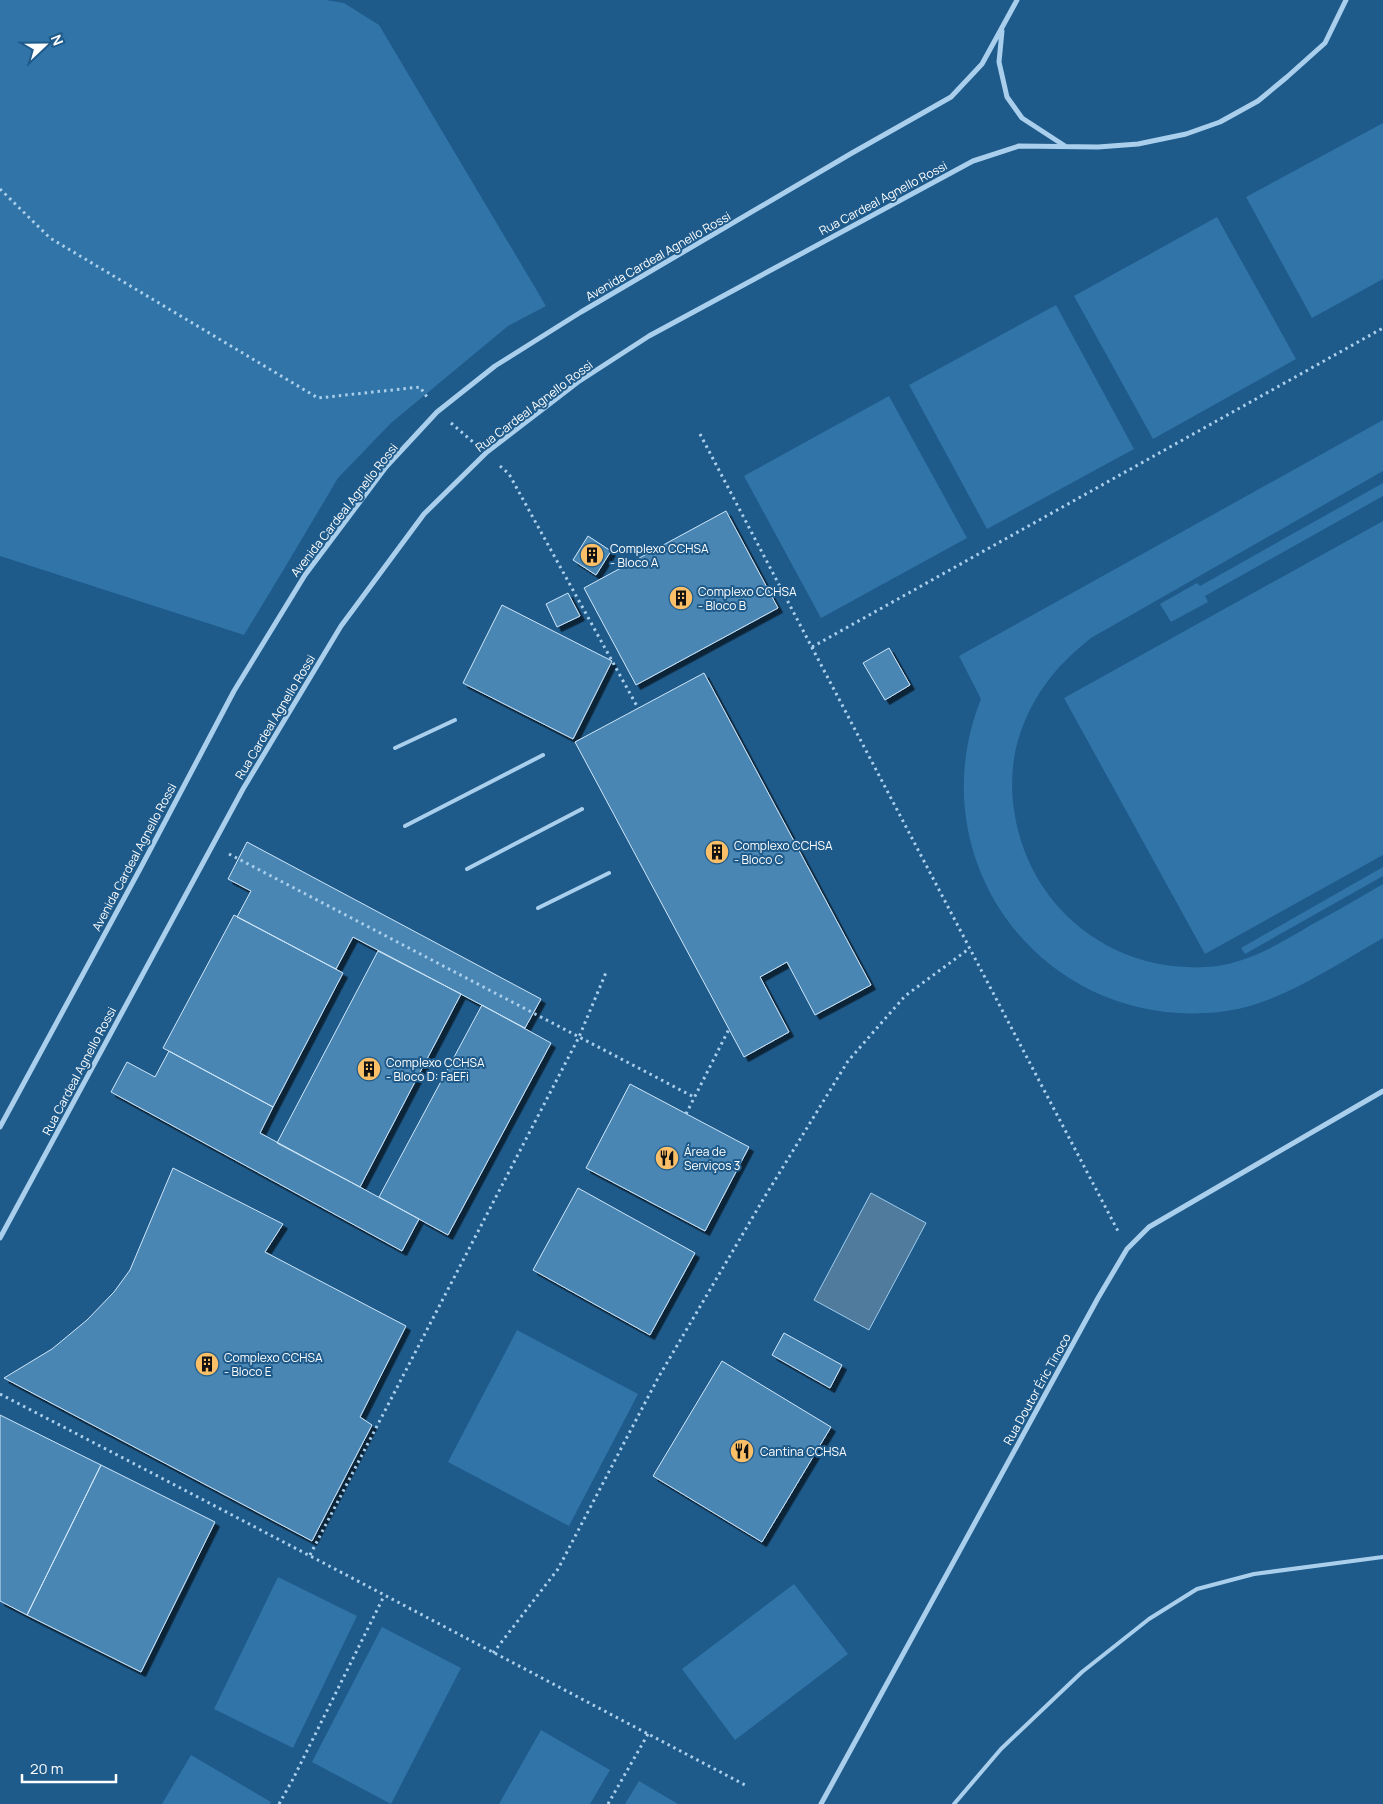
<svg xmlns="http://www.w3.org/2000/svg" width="1383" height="1804" font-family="Manrope,sans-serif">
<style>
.green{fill:#3174a8}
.water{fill:#517b9d;stroke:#9dcced}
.building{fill:#4a86b4;stroke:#cee6f9;filter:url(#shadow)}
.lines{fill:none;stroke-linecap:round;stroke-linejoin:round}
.path{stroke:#a9cfec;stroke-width:3;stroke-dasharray:2.5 4;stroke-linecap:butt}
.lane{stroke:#a9cfec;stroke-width:4}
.street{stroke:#a9cfec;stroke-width:5}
.labels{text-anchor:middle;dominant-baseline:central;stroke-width:4;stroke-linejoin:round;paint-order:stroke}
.street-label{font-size:12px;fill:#fff;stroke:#1e5a8a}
.poi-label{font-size:12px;fill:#fff;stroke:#1e5a8a;text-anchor:start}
</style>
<defs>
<filter id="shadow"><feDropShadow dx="4.5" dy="4.5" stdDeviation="0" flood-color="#0009"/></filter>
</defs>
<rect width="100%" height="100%" fill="#1e5a8a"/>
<!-- green -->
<path class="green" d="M0,0H326L344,3L379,25L546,306L508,326L391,423L338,478L284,569L244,635L0,556Z
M1383,123V279L1312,318L1246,197Z
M1217,217L1296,359L1153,439L1074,296Z
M1056,305L1134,449L987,529L909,385Z
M889,396L967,538L821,618L744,476Z
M1383,420V471L1091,638C1053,668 1028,701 1016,748C1011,770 1011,794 1015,816C1031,909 1112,973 1207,967C1247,964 1277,945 1311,925C1335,912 1359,898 1383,884V938C1333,966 1278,1006 1219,1012C1044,1031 916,862 981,699L959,656Z
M1383,483V496L1205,596L1208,602L1171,622L1160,604L1197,583L1200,586Z
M1383,521V855L1205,954L1064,698Z
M1383,867V876L1245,954L1241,948Z
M517,1330L638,1394L569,1526L448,1462Z
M278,1577L357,1616L293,1748L214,1709Z
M794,1584L848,1654L735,1740L682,1669Z
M382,1627L461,1668L391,1804L312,1762Z
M541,1730L610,1770L590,1804H499Z
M191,1755L271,1802L270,1804H162Z
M639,1781L678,1804H625Z"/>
<!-- water -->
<path class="water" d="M871,1193L926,1223L869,1330L814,1300Z"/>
<!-- building -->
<path class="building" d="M726,511L778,608L636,685L584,588Z
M588,536L611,551L596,575L573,560Z
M568,593L580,616L557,627L546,604Z
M502,605L612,661L573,739L463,683Z
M889,648L910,685L885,700L863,663Z
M704,673L871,985L815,1015L787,962L760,977L789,1032L744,1057L575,742Z
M247,842L541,999L525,1028L353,937L336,969L237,917L251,891L228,879Z
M234,915L343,973L273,1107L163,1048Z
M378,951L461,994L360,1187L277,1143Z
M482,1005L551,1043L448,1235L379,1197Z
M169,1051L273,1107L260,1133L419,1219L402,1251L111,1092L127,1062L155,1077Z
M630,1084L749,1147L705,1231L586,1168Z
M173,1168L283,1224L265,1252L406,1326L360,1417L372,1425L312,1541L4,1378L52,1349L87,1320L114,1292L130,1270Z
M578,1188L695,1253L650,1335L533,1270Z
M784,1333L842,1365L830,1388L772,1355Z
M722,1361L831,1427L762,1542L653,1476Z
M0,1415L101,1465L27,1615L0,1601Z
M101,1465L215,1522L141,1672L27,1615Z"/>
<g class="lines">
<!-- path -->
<path class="path" d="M0,189L50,238L318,398L420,387L427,397
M451,423L473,442
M700,434L1119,1233
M500,466L509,474L638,708
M812,647L1383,328
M229,854L694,1097
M686,1114L729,1029
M0,1394C249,1523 496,1654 745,1785
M310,1555L579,1037L607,970
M493,1653L558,1569L658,1378L764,1198L848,1061L905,996L970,948
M279,1804L293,1779L384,1596
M608,1804L648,1734"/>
<!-- lane -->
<path class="lane" d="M395,748L455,720
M405,826L543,755
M467,869L582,809
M538,908L609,873
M954,1804L1001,1749L1082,1672L1149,1619L1197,1589L1254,1574L1383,1557"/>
<!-- street -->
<path class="street" d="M1002,31L999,62L1007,97L1022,118L1065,146
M0,1127L140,869L234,691L305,575L386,467L437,412L495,366L581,312L852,153L951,97L982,64L1017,0
M0,1238L243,789L341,626L424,514L487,452L578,382L649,336L973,161L1019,146L1098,147L1138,144L1186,134L1220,122L1258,101L1287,77L1325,43L1346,0
M821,1804L1098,1298L1127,1249L1149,1227L1383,1091"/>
</g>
<!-- icons -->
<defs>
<g id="building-disc" transform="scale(1.25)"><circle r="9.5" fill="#fbbf68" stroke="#1e5a8a"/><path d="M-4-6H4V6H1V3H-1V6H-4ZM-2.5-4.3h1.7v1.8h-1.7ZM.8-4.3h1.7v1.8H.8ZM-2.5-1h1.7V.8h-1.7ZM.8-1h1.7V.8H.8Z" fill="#111"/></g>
<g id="restaurant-disc" transform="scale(1.25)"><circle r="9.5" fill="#fbbf68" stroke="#1e5a8a"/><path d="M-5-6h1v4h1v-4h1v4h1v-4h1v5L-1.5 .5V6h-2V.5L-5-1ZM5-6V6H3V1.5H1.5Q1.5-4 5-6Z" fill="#111"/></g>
</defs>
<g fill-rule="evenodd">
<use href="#building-disc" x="592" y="555"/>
<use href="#building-disc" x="681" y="598"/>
<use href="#building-disc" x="717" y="852"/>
<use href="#building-disc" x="369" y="1069"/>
<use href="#restaurant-disc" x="667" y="1158"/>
<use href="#building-disc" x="207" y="1364"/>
<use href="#restaurant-disc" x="742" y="1451"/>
</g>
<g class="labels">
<!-- street labels -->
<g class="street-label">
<text transform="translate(883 198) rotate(-28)">Rua Cardeal Agnello Rossi</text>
<text transform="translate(658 256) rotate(-30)">Avenida Cardeal Agnello Rossi</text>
<text transform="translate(534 406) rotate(-37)">Rua Cardeal Agnello Rossi</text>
<text transform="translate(344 510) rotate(-52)">Avenida Cardeal Agnello Rossi</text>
<text transform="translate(275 717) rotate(-59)">Rua Cardeal Agnello Rossi</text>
<text transform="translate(134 857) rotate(-62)">Avenida Cardeal Agnello Rossi</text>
<text transform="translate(79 1071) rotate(-62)">Rua Cardeal Agnello Rossi</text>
<text transform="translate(1037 1389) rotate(-61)">Rua Doutor Éric Tinoco</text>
</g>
<!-- poi labels -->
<g class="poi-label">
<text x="610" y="548">Complexo CCHSA<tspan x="610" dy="14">- Bloco A</tspan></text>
<text x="698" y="591">Complexo CCHSA<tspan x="698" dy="14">- Bloco B</tspan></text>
<text x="734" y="845">Complexo CCHSA<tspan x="734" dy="14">- Bloco C</tspan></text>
<text x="386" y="1062">Complexo CCHSA<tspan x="386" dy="14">- Bloco D: FaEFi</tspan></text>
<text x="684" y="1151">Área de<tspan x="684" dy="14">Serviços 3</tspan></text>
<text x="224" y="1357">Complexo CCHSA<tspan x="224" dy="14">- Bloco E</tspan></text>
<text x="760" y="1451">Cantina CCHSA</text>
</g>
</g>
<!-- north arrow -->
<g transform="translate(45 45) rotate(68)" stroke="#1e5a8a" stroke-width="4" paint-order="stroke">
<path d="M0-4L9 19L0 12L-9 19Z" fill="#ffffff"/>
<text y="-8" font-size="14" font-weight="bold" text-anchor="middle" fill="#ffffff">N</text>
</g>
<!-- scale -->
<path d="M22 1774v8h94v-8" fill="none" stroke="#ffffff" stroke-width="2.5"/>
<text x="30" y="1774" font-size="15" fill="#ffffff" stroke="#1e5a8a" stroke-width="4" paint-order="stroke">20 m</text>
</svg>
